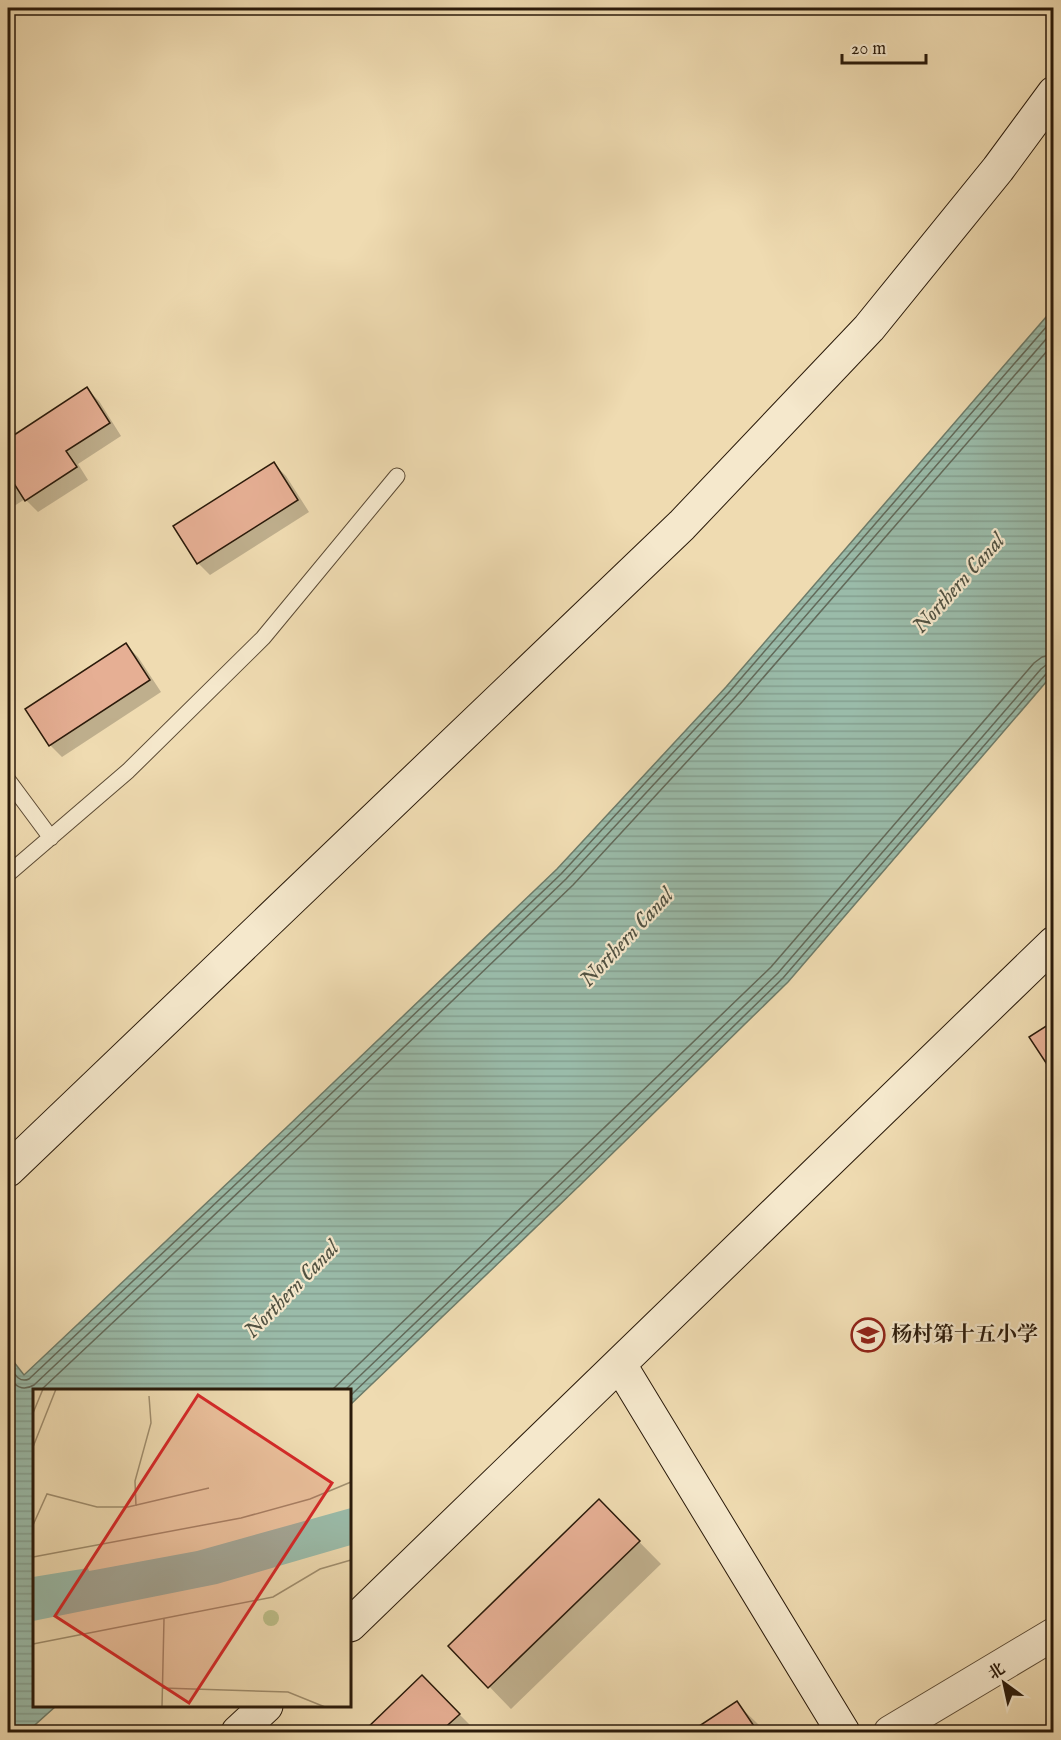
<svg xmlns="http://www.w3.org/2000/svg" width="1061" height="1740" font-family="'IM FELL English','Noto Serif SC',serif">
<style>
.water{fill:url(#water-rules);stroke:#6d7b69;stroke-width:1.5}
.shadow{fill:#0003}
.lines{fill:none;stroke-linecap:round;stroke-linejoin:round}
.shore{stroke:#626a5a;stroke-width:1.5}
.building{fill:#e6af94;stroke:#2a1a0a;stroke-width:1.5}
.lane-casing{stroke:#5b4a34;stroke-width:17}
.street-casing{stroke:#5b4a34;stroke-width:34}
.secondary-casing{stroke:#2a1a0a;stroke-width:35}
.lane{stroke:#f5e8cc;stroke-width:15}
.street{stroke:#f5e8cc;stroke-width:32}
.secondary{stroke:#f5e8cc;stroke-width:33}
.labels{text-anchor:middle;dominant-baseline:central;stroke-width:4.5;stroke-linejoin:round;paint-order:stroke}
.poi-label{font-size:21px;font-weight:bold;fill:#2a1a0a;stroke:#f5e8cc;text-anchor:start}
.water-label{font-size:22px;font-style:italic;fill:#515242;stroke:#f5e8cc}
.inset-road{fill:none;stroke:#a08e6e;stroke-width:1.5}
.view{fill:#d62828;fill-opacity:0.15;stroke:#d62828;stroke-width:3}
.inset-edge{fill:none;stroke:#2a1a0a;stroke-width:3}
</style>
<defs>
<pattern id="water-rules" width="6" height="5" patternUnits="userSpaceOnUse" patternTransform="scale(1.5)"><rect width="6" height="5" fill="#9abba9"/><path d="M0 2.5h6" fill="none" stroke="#85a090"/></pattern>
</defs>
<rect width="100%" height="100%" fill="#efdbb1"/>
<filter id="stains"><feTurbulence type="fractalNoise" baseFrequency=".00333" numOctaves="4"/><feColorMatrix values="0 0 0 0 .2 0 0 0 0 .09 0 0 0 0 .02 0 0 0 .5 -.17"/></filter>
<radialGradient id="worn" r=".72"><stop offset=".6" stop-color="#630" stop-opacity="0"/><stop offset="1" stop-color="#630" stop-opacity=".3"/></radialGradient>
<!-- water -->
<path class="water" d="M1053,309V674L788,982L579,1186L350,1405V1390H34V1706H56L27,1732H8V1360L10,1357L24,1375L288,1126L557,869L726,687Z"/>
<!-- shadow -->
<path class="shadow" d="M8,208L13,217L8,220Z
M87,389L99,401L121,436L78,464L88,480L38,512L25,499L8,510V441Z
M274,464L286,476L309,512L210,575L198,563Z
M126,645L138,657L161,692L62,757L50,745Z
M599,1501L661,1564L511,1709L450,1646Z
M422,1677L477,1732H365Z
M736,1703L759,1725L763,1732H693Z"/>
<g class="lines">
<!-- shore -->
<path class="shore" d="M8,1364C13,1371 18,1384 29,1379L292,1131L561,874L730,691L1054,318
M8,1376C15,1386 22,1392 34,1385L298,1136L566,879L736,696L1054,330
M41,1390L304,1143L573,885L742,702L1054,343
M332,1390L771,967L1034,663L1042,657L1054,654
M345,1390L569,1176L778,973L1041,669L1046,665L1054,664
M350,1396L575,1181L783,978L1046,674L1054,671"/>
</g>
<!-- building -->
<path class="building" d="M87,387L110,423L66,451L77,467L25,501L15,485L8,490V439Z
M274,462L298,500L197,564L173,526Z
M126,643L150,680L49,746L25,709Z
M1054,1021V1075L1029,1037Z
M599,1499L640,1541L488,1688L448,1646Z
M422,1675L460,1714L440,1732H363Z
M737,1701L758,1732H690Z"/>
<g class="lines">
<!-- lane casing -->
<g class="lane-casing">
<path id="lane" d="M8,780L51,838
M8,874L128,771L263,638L397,476"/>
</g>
<!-- street casing -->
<g class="street-casing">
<path id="street" d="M890,1732L1054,1634"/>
</g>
<!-- secondary casing -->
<g class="secondary-casing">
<path id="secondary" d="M8,1170L682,525L869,328L998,169L1054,93
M620,1365L843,1732
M350,1625L1054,943
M238,1732L266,1706"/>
</g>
<!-- lane -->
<use href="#lane" class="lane"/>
<!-- street -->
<use href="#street" class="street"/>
<!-- secondary -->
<use href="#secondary" class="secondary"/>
</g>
<!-- icons -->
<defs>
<g id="school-ring" transform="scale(1.725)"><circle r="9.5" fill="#f5e8cc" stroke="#8f2418" stroke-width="1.5"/><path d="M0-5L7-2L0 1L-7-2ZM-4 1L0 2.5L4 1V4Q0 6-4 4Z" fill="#8f2418"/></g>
</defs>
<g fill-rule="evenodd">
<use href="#school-ring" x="868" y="1335"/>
</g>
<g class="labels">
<!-- poi labels -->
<g class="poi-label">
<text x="891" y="1335">杨村第十五小学</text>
</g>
<!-- water labels -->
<g class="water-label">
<text transform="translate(959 584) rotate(-48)">Northern Canal</text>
<text transform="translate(627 938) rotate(-47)">Northern Canal</text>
<text transform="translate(292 1290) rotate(-46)">Northern Canal</text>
</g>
</g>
<!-- overview -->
<g transform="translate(33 1389)">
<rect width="318" height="318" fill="#efdbb1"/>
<path d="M230 229a8 8 0 1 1 16 0a8 8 0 1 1-16 0Z" fill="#bdbf89"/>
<path d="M318,119V156L184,195L0,232V188L55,179L56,182L164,162Z" fill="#9abba9"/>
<path class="inset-road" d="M0,24L10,0M0,58L23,0M103,117L102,92L118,34L116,7M0,136L14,105L64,118H95L176,99M0,168L208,129L277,110L318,93M0,255L240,208L287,180L318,171M129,299L255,303L292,318M129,318L131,230"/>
<path class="view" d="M165,6L299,94L156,314L22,227Z"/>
<rect width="318" height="318" class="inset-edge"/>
</g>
<!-- margin -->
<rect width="1061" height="1740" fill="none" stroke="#efdbb1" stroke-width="30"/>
<rect x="9" y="9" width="1043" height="1722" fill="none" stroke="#2a1a0a" stroke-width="3"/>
<rect x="15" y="15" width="1031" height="1710" fill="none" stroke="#2a1a0a" stroke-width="1.5"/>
<!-- north arrow -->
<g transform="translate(1004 1683) rotate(327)" stroke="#f5e8cc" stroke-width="4.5" paint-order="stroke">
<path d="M0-4.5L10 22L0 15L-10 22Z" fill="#2a1a0a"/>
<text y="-9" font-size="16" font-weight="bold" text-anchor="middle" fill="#2a1a0a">北</text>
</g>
<!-- scale -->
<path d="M842 54v9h84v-9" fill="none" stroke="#2a1a0a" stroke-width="3"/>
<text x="851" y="54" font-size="18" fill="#2a1a0a" stroke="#f5e8cc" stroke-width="4.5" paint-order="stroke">20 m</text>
<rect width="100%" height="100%" filter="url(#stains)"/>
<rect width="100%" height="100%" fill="url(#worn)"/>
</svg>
